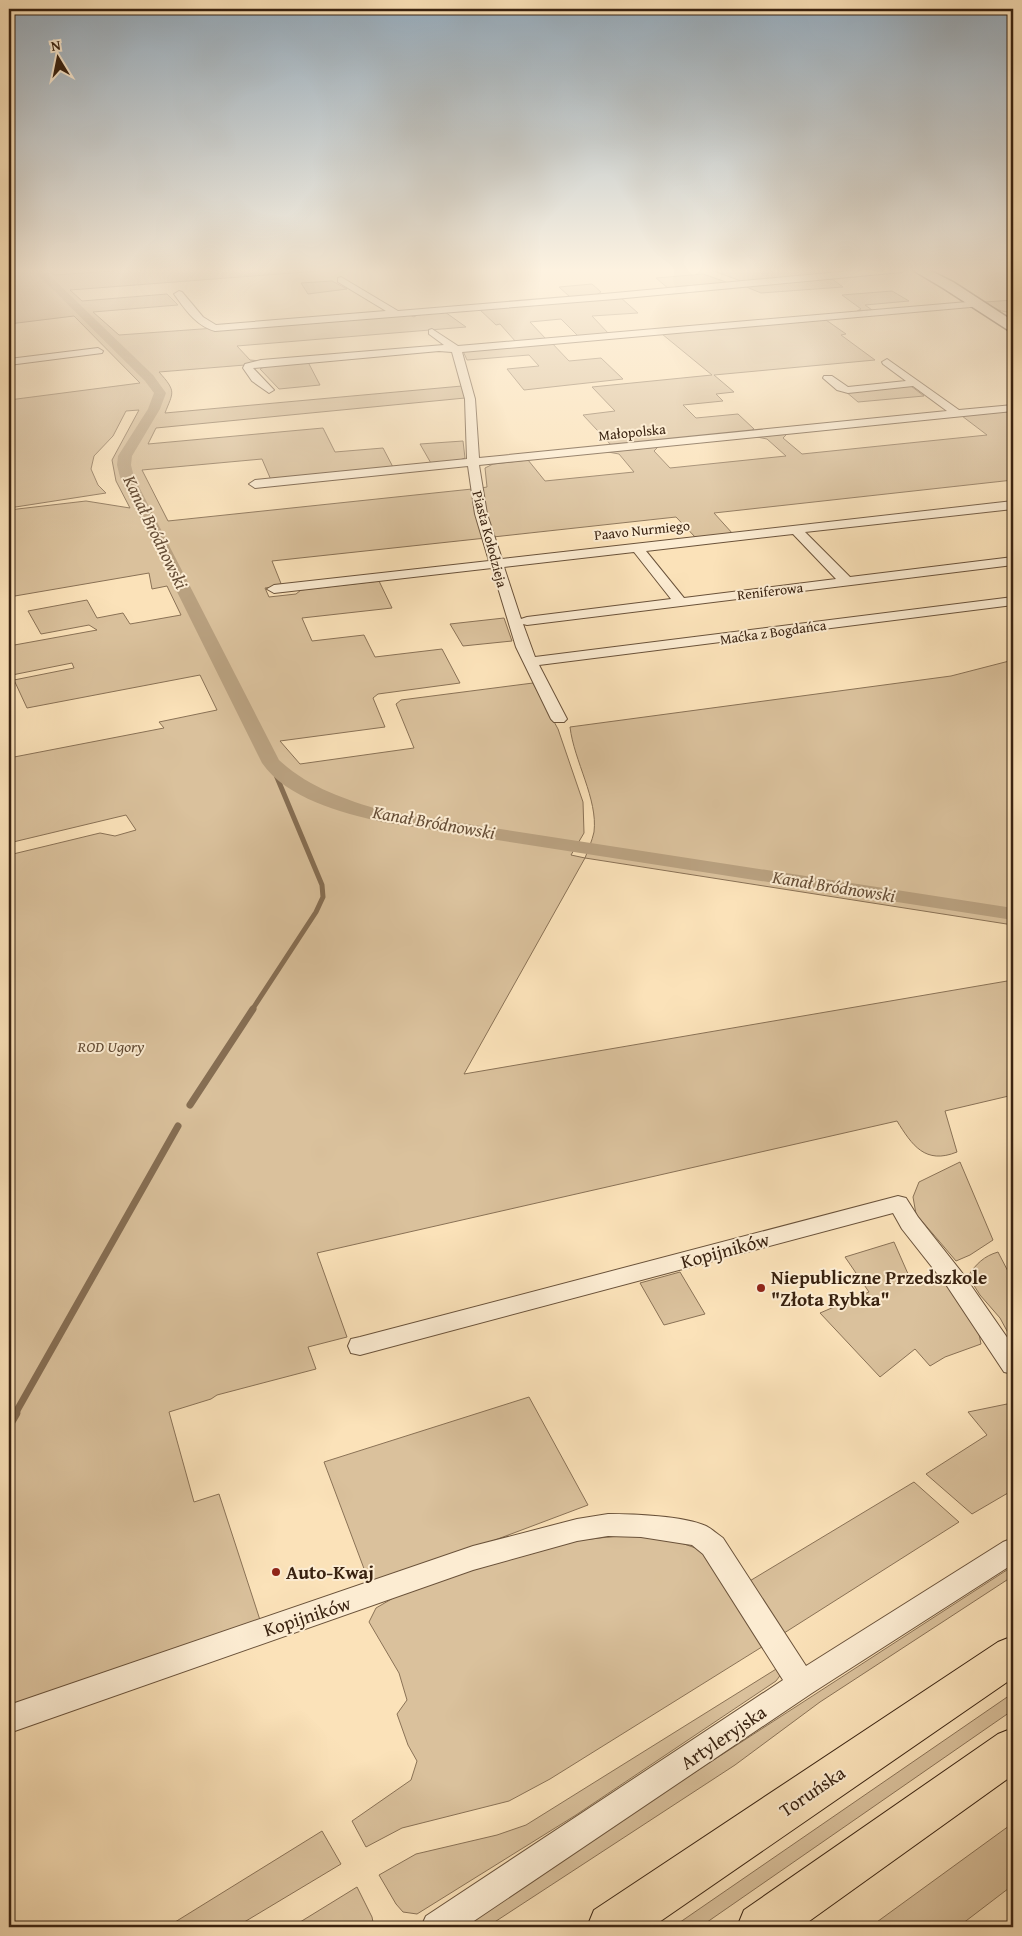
<svg xmlns="http://www.w3.org/2000/svg" width="1022" height="1936" font-family="'Gentium Book Plus',serif">
<style>
.green{fill:#dac19c;stroke:#8a7256}
.lines{fill:none;stroke-linecap:round;stroke-linejoin:round}
.stream-far2{stroke:#866e53;stroke-width:5}
.stream-far1{stroke:#866e53;stroke-width:7}
.stream{stroke:#866e53;stroke-width:9}
.canal{fill:#b9a180;fill-rule:evenodd}
.street-casing{stroke:#6a523a;stroke-width:2}
.secondary-casing{stroke:#392210;stroke-width:3}
.highway-casing{stroke:#392210;stroke-width:2}
.street{fill:#fcecd2;fill-rule:evenodd}
.secondary{fill:#fcecd2;fill-rule:evenodd}
.highway{fill:#fbe2b9;fill-rule:evenodd}
.poi-dot{fill:#8f2418;stroke:#fcecd2;stroke-width:2}
.labels{text-anchor:middle;dominant-baseline:central;stroke-width:4;stroke-linejoin:round;paint-order:stroke}
.far-street-label{font-size:14px;fill:#392210;stroke:#fcecd2}
.park-label{font-size:16px;font-style:italic;fill:#614a33;stroke:#fcecd2}
.water-label{font-size:18px;font-style:italic;fill:#664e37;stroke:#fcecd2}
.near-street-label{font-size:19px;fill:#392210;stroke:#fcecd2}
.near-poi-label{font-size:19px;font-weight:bold;fill:#392210;stroke:#fcecd2;text-anchor:start}
</style>
<rect width="100%" height="100%" fill="#fbe2b9"/>
<filter id="stains"><feTurbulence type="fractalNoise" baseFrequency=".004" numOctaves="4"/><feColorMatrix values="0 0 0 0 .2 0 0 0 0 .09 0 0 0 0 .02 0 0 0 .5 -.17"/></filter>
<radialGradient id="worn" r=".72"><stop offset=".6" stop-color="#630" stop-opacity="0"/><stop offset="1" stop-color="#630" stop-opacity=".3"/></radialGradient>
<!-- green -->
<path class="green" d="M9,269H48L55,275L141,269H345L70,290L82,301L167,294L178,305L93,312L119,335L408,314L414,317L417,315L445,312L466,327L237,346L250,360L260,361L245,365L159,372C177,392 173,392 165,413L462,386L465,398L156,428L148,444L323,428L335,452L383,448L394,469L271,480L262,459L142,470L168,521L472,489L486,538L272,561L282,586L265,588L269,597L296,594L301,590L379,581L392,608L302,618L312,641L364,635L375,657L442,649L460,683L378,694L373,698L385,727L280,741L300,764L414,748L396,704L401,700L533,683L558,729L583,802L584,833L571,855L585,858C588,850 592,841 594,832C598,799 574,761 570,727L951,676L1013,660V925L585,858L464,1074L1013,980V1095L945,1111L957,1152C925,1165 912,1145 897,1121L317,1253L347,1337L308,1347L316,1369L217,1395L211,1399L169,1412L194,1502L219,1494L261,1623L144,1659L9,1708V855L100,833L115,836L136,830L126,815L9,843V758L164,728L159,722L217,710L200,675L27,708L14,680L74,668L72,663L12,675L9,668V646L97,630L89,625L41,634L28,611L87,600L97,618L123,613L130,624L181,615L167,586L152,589L149,573L9,597V510L86,501L130,508L116,481L112,460L139,410L126,411L113,436L94,456L91,469L98,485L106,493L9,508V400L140,383L74,316L9,324Z
M708,269H824L831,274L753,282L741,281Z
M703,274L726,282L724,285L669,289L656,278Z
M832,279L843,287L761,293L744,286Z
M332,281L347,289L308,294L301,283Z
M592,284L601,292L596,295L570,297L559,287Z
M892,291L909,301L865,305L872,310L857,311L861,309L842,295Z
M620,297L638,313L592,316L609,334L578,336L561,319L530,322L546,339L516,342L500,324L496,325L478,308Z
M1013,300V312C1001,313 995,308 985,302Z
M826,320L846,334L841,335L875,360L714,375L734,392L716,394L723,401L683,405L696,418L738,414L754,429L749,432L612,446L583,415L615,411L592,387L712,375L662,334L666,331Z
M550,341L569,361L601,358L623,379L524,390L507,369L539,366L529,355L467,360L463,351Z
M308,362L320,385L279,389L260,369L266,366Z
M905,386H911L924,396L858,402L845,391Z
M1013,411V480L714,513L733,534L696,538L676,517L493,537L481,488L487,487L485,468L493,464L528,460L545,481L634,472L619,454L608,452L658,447L654,451L670,468L786,456L767,439L757,437L787,434L783,438L802,454L987,435L962,416Z
M463,441L465,458L455,462L432,465L420,444Z
M504,618L512,641L463,646L450,624Z
M960,1162L993,1240L970,1255L956,1261L916,1214L913,1197L919,1182Z
M894,1242L912,1283L934,1277L954,1291L979,1334L981,1344L945,1357L930,1366L915,1349L880,1377L820,1313L869,1292L845,1257Z
M998,1252L1013,1281V1342L1000,1318L980,1295L968,1276C976,1264 984,1256 998,1252Z
M680,1272L705,1314L664,1325L640,1283Z
M529,1397L588,1505L450,1557L369,1582L324,1462Z
M1007,1404H1013V1490L972,1514L926,1474L987,1435L968,1412Z
M914,1482L959,1522L781,1635L748,1582Z
M636,1534L670,1539L704,1551L765,1645L550,1779L509,1801L402,1828L366,1847L352,1821L411,1780L417,1761L408,1745L397,1714L407,1700L399,1673L369,1622L376,1608L395,1597L432,1582L572,1541Z
M1013,1566V1576L820,1702L735,1765L487,1927H456Z
M781,1666L782,1673L776,1681L576,1815L417,1914L403,1912L396,1904L379,1875L416,1854L497,1835L526,1825Z
M1013,1693V1710L700,1927H673Z
M1013,1823V1885L958,1927H870Z
M322,1831L341,1864L236,1927H167Z
M357,1887L372,1917L374,1927H292Z"/>
<g class="lines">
<!-- stream-far2 -->
<path class="stream-far2" d="M252,1010L316,912L323,897L322,885L271,763"/>
<!-- stream-far1 -->
<path class="stream-far1" d="M190,1105L253,1009
M15,1414L178,1126"/>
<!-- stream -->
<path class="stream" d="M9,1425L16,1413"/>
<!-- canal -->
<path class="canal" d="M32,269H43L153,375L166,393L160,409L132,456L131,465L134,477L279,760C309,788 345,799 383,811L1013,908V920L381,822C341,812 287,799 262,763L120,477L117,465L118,456L148,409L154,393L145,381Z"/>
<!-- street casing -->
<g class="street-casing">
<path id="street" d="M872,269H906L902,272L615,299L215,331C196,326 185,309 174,294L179,291L182,292L203,317L216,325L386,311L338,282V278L341,277L398,311L615,293Z
M979,301L982,302V306L462,352L475,399L479,458L947,411L913,386L848,393L837,390L823,378L824,376H832L848,387L906,381L883,364L882,362L887,359L959,410L1013,405V411L479,465L487,514L502,559L1013,501V509L805,532L850,577L1013,557V565L527,625L523,624L535,657L1013,597V605L539,665L567,719L564,722H554L551,719L516,647L492,568L274,593L267,589L274,585L489,561L475,514L468,466L255,488L249,484L255,480L467,459L465,399L452,352L439,351L253,368L274,390L269,393L252,381L243,368L245,364L261,360L444,345L429,334V330L432,329L458,346ZM793,534L836,579L684,598L646,551ZM634,552L671,599L527,617L521,619L504,567Z
M98,348L103,351L102,353L9,365V359Z
M898,1196L906,1198L918,1217L963,1274L1013,1346V1374L1004,1372L947,1286L902,1229L893,1213L360,1355L351,1353L348,1346L351,1339L360,1337Z
M608,1514C634,1514 684,1516 706,1526C712,1529 717,1534 723,1538L806,1666L1003,1542L1013,1538V1564L812,1693L465,1927H421L426,1916L783,1680L703,1554L692,1545L641,1537L608,1536L577,1541L473,1570L9,1733V1705L473,1546L577,1519Z"/>
</g>
<!-- secondary casing -->
<g class="secondary-casing">
<path id="secondary" d="M911,269H927L953,282L1013,321V331L1008,330L943,288Z"/>
</g>
<!-- highway casing -->
<g class="highway-casing">
<path id="highway" d="M1013,1636V1678L652,1927H587L594,1910L998,1642Z
M1013,1728V1775L801,1927H737L744,1910L998,1734Z"/>
</g>
<!-- street -->
<use href="#street" class="street"/>
<!-- secondary -->
<use href="#secondary" class="secondary"/>
<!-- highway -->
<use href="#highway" class="highway"/>
</g>
<!-- sky -->
<linearGradient id="sky" x2="0" y2="1"><stop stop-color="#95acbe"/><stop offset="0.5" stop-color="#fdf2e0"/><stop offset="1" stop-color="#fdf2e0" stop-opacity="0"/></linearGradient>
<rect width="1022" height="540" fill="url(#sky)"/>
<!-- markers -->
<g class="poi-dot">
<circle cx="761" cy="1288" r="5"/>
<circle cx="276" cy="1572" r="5"/>
</g>
<g class="labels">
<!-- far-street labels -->
<g class="far-street-label">
<text transform="translate(632 432) rotate(-6)">Małopolska</text>
<text transform="translate(642 530) rotate(-6)">Paavo Nurmiego</text>
<text transform="translate(490 539) rotate(75)">Piasta Kołodzieja</text>
<text transform="translate(770 591) rotate(-7)">Reniferowa</text>
<text transform="translate(773 632) rotate(-8)">Maćka z Bogdańca</text>
</g>
<!-- park labels -->
<g class="park-label">
<text x="111" y="1046">ROD Ugory</text>
</g>
<!-- water labels -->
<g class="water-label">
<text transform="translate(156 532) rotate(64)">Kanał Bródnowski</text>
<text transform="translate(434 822) rotate(10)">Kanał Bródnowski</text>
<text transform="translate(834 886) rotate(9)">Kanał Bródnowski</text>
</g>
<!-- near-street labels -->
<g class="near-street-label">
<text transform="translate(725 1250) rotate(-15)">Kopijników</text>
<text transform="translate(307 1616) rotate(-18)">Kopijników</text>
<text transform="translate(723 1737) rotate(-34)">Artyleryjska</text>
<text transform="translate(812 1791) rotate(-34)">Toruńska</text>
</g>
<!-- near-poi labels -->
<g class="near-poi-label">
<text x="771" y="1277">Niepubliczne Przedszkole<tspan x="771" dy="22">"Złota Rybka"</tspan></text>
<text x="286" y="1572">Auto-Kwaj</text>
</g>
</g>
<!-- margin -->
<rect width="1022" height="1936" fill="none" stroke="#fbe2b9" stroke-width="30"/>
<rect x="10" y="10" width="1002" height="1916" fill="none" stroke="#392210" stroke-width="2.5"/>
<rect x="15" y="15" width="992" height="1906" fill="none" stroke="#392210"/>
<!-- north arrow -->
<g transform="translate(58 58) rotate(350)" stroke="#fcecd2" stroke-width="4" paint-order="stroke">
<path d="M0-4L9 19L0 12L-9 19Z" fill="#392210"/>
<text y="-8" font-size="14" font-weight="bold" text-anchor="middle" fill="#392210">N</text>
</g>
<rect width="100%" height="100%" filter="url(#stains)"/>
<rect width="100%" height="100%" fill="url(#worn)"/>
</svg>
